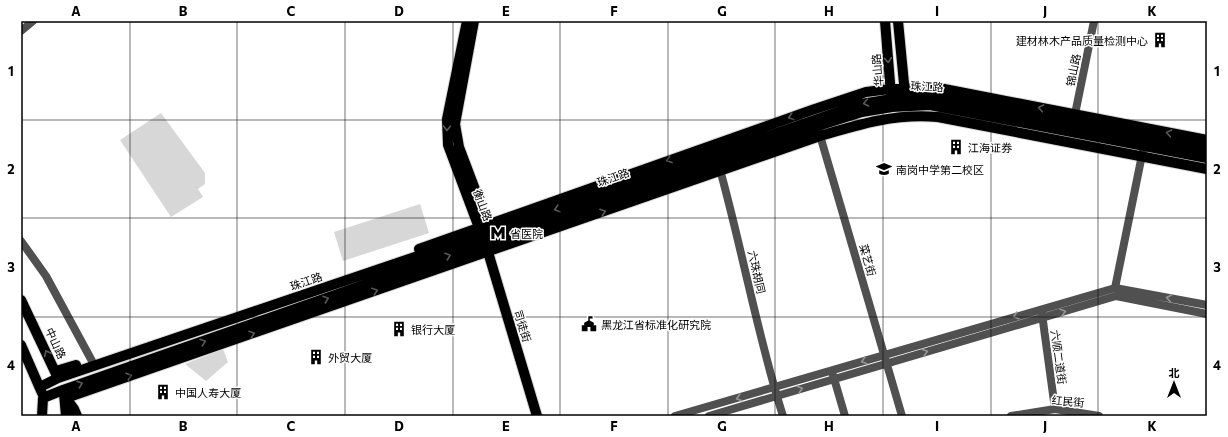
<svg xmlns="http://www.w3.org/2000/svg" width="1228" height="437" font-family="Commissioner,'Noto Sans SC',sans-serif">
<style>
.green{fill:#d7d7d7}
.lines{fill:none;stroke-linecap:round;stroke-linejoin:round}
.major-casing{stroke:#dbdbdb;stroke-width:12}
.minor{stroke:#505050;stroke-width:8}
.major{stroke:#000;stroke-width:10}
.oneway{stroke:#595959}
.oneway2{stroke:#969696}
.grid{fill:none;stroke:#000;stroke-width:1;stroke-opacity:0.55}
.labels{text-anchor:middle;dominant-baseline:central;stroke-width:3;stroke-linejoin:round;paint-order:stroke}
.poi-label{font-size:11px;fill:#000;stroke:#fff;text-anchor:start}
.street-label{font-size:11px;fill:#000;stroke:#fff}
.neatline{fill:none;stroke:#000;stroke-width:1.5}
.grid-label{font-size:13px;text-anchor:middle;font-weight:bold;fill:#000}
</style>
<rect width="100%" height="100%" fill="#fff"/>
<!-- green -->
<path class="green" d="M161,113L205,173V184L198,189L203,197L171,217L120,140Z
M420,204L429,233L343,261L334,232Z
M223,349L228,362L206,381L185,364Z"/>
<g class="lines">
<!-- major casing -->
<g class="major-casing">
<path id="major" d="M467,21L447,119L448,145L481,233
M474,21L455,124L459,147L490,229
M885,21L891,95
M898,21L905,94
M489,245L488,252L537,416
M419,249L812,110L866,92L890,89L939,88L1207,140
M21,300L58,378
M21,345L42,393
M56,371L76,365
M40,387L58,378L580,201L861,104L905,97H933L1207,150
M64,394L66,416
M42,416L43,398L63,390L824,124L862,112L892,107L930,105L1207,158
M77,416L74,409L66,398L820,136C860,124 897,113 938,117L1207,169"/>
</g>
<!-- minor -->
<path class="minor" d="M21,31L33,21
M1074,119L1094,21
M819,132L902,416
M719,166C742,248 757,334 783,416
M21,241L46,276L92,361
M1115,288L1143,150
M1042,314L1055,409
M833,375L845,416
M675,416L1115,288L1207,305
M709,416L1116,296L1207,314
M1011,416L1055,409L1099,416"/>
<!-- major -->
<use href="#major" class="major"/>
</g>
<!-- one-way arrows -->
<defs><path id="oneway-chevron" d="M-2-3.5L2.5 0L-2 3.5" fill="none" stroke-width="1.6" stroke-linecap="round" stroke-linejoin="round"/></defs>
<g class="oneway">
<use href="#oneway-chevron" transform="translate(888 60) rotate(86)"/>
<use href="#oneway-chevron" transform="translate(866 103) rotate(169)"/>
<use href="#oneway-chevron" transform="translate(1041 108) rotate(-169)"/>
<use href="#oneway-chevron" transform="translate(791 117) rotate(161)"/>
<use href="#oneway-chevron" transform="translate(447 128) rotate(91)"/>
<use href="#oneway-chevron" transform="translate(1169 133) rotate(-169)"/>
<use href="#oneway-chevron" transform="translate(669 160) rotate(160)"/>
<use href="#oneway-chevron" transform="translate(557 209) rotate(162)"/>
<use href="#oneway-chevron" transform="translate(603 212) rotate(-19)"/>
<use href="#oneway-chevron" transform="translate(448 256) rotate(-19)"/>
<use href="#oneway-chevron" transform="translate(375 291) rotate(-19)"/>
<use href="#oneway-chevron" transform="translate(326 299) rotate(-19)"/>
<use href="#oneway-chevron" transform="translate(252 334) rotate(-19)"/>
<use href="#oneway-chevron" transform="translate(203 342) rotate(-19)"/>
<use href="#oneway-chevron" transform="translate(47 353) rotate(-115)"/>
<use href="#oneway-chevron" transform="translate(129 376) rotate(-19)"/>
<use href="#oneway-chevron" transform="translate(80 384) rotate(-19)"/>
</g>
<g class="oneway2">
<use href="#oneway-chevron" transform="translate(1169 298) rotate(-169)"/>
<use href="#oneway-chevron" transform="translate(1063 312) rotate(-16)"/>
<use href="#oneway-chevron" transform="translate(1016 316) rotate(164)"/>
<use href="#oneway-chevron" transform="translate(925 352) rotate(-16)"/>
<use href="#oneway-chevron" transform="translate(864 361) rotate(164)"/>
<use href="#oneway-chevron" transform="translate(800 389) rotate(-16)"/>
<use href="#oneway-chevron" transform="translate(739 398) rotate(164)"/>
</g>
<!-- grid -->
<path class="grid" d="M130,21V416M237,21V416M345,21V416M453,21V416M560,21V416M668,21V416M775,21V416M883,21V416M991,21V416M1098,21V416M21,120H1207M21,218H1207M21,317H1207"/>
<!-- icons -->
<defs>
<g id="building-bare" transform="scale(1.2)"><path d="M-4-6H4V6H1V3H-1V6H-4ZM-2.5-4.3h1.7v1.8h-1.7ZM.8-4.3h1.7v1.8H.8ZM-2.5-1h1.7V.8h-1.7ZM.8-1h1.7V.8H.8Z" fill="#000" stroke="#fff" stroke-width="2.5" paint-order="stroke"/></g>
<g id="school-bare" transform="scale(1.2)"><path d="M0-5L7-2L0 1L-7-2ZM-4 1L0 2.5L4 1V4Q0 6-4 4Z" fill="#000" stroke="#fff" stroke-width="2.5" paint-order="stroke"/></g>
<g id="metro-bare" transform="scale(1.2)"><path d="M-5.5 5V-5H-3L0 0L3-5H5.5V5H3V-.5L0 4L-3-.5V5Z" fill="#000" stroke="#fff" stroke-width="2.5" paint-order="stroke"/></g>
<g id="civic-bare" transform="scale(1.2)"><path d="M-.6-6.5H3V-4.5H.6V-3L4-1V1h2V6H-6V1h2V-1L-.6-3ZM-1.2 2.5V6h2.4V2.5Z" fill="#000" stroke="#fff" stroke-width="2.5" paint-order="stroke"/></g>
</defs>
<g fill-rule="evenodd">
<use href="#building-bare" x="1160" y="40"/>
<use href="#building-bare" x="956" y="147"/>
<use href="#school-bare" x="884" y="169"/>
<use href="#metro-bare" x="498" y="233"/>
<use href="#civic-bare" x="589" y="324"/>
<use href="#building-bare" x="399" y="329"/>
<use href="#building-bare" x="316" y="357"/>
<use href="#building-bare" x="163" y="392"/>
</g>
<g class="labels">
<!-- poi labels -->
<g class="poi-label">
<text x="1148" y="40" text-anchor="end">建材林木产品质量检测中心</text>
<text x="968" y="147">江海证券</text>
<text x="896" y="169">南岗中学第二校区</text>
<text x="510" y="233">省医院</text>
<text x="601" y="324">黑龙江省标准化研究院</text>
<text x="411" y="329">银行大厦</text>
<text x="328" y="357">外贸大厦</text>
<text x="175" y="392">中国人寿大厦</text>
</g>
<!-- street labels -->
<g class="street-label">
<text transform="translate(877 70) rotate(-95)">华山路</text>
<text transform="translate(1073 70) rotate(-79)">锦山路</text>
<text transform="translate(927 86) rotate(3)">珠江路</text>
<text transform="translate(613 177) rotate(-19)">珠江路</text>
<text transform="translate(483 205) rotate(69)">衡山路</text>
<text transform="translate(868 260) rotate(74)">菜艺街</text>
<text transform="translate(757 272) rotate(77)">六珠胡同</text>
<text transform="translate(306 281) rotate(-19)">珠江路</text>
<text transform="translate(523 326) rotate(73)">司徒街</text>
<text transform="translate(56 343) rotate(65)">中山路</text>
<text transform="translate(1059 357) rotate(82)">六顺二道街</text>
<text transform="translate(1068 401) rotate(5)">红民街</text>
</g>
</g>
<!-- border -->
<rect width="1228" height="437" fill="none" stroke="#ffffff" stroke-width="44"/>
<!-- north arrow -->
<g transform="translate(1174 383)" stroke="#ffffff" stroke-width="3" paint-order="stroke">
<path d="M0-3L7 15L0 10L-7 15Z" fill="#000000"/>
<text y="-6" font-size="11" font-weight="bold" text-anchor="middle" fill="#000000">北</text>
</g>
<rect x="22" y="22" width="1184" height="393" class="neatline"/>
<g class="grid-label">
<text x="76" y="16">A</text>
<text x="183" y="16">B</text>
<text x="291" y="16">C</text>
<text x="399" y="16">D</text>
<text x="506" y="16">E</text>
<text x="614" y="16">F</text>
<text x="722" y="16">G</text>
<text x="829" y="16">H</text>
<text x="937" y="16">I</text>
<text x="1045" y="16">J</text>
<text x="1152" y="16">K</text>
<text x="11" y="76">1</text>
<text x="1217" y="76">1</text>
<text x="11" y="174">2</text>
<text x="1217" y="174">2</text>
<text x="11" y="272">3</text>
<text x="1217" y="272">3</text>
<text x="11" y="370">4</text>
<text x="1217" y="370">4</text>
<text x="76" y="431">A</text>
<text x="183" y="431">B</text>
<text x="291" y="431">C</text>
<text x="399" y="431">D</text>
<text x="506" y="431">E</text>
<text x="614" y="431">F</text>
<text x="722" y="431">G</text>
<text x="829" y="431">H</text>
<text x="937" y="431">I</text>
<text x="1045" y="431">J</text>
<text x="1152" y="431">K</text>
</g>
</svg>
